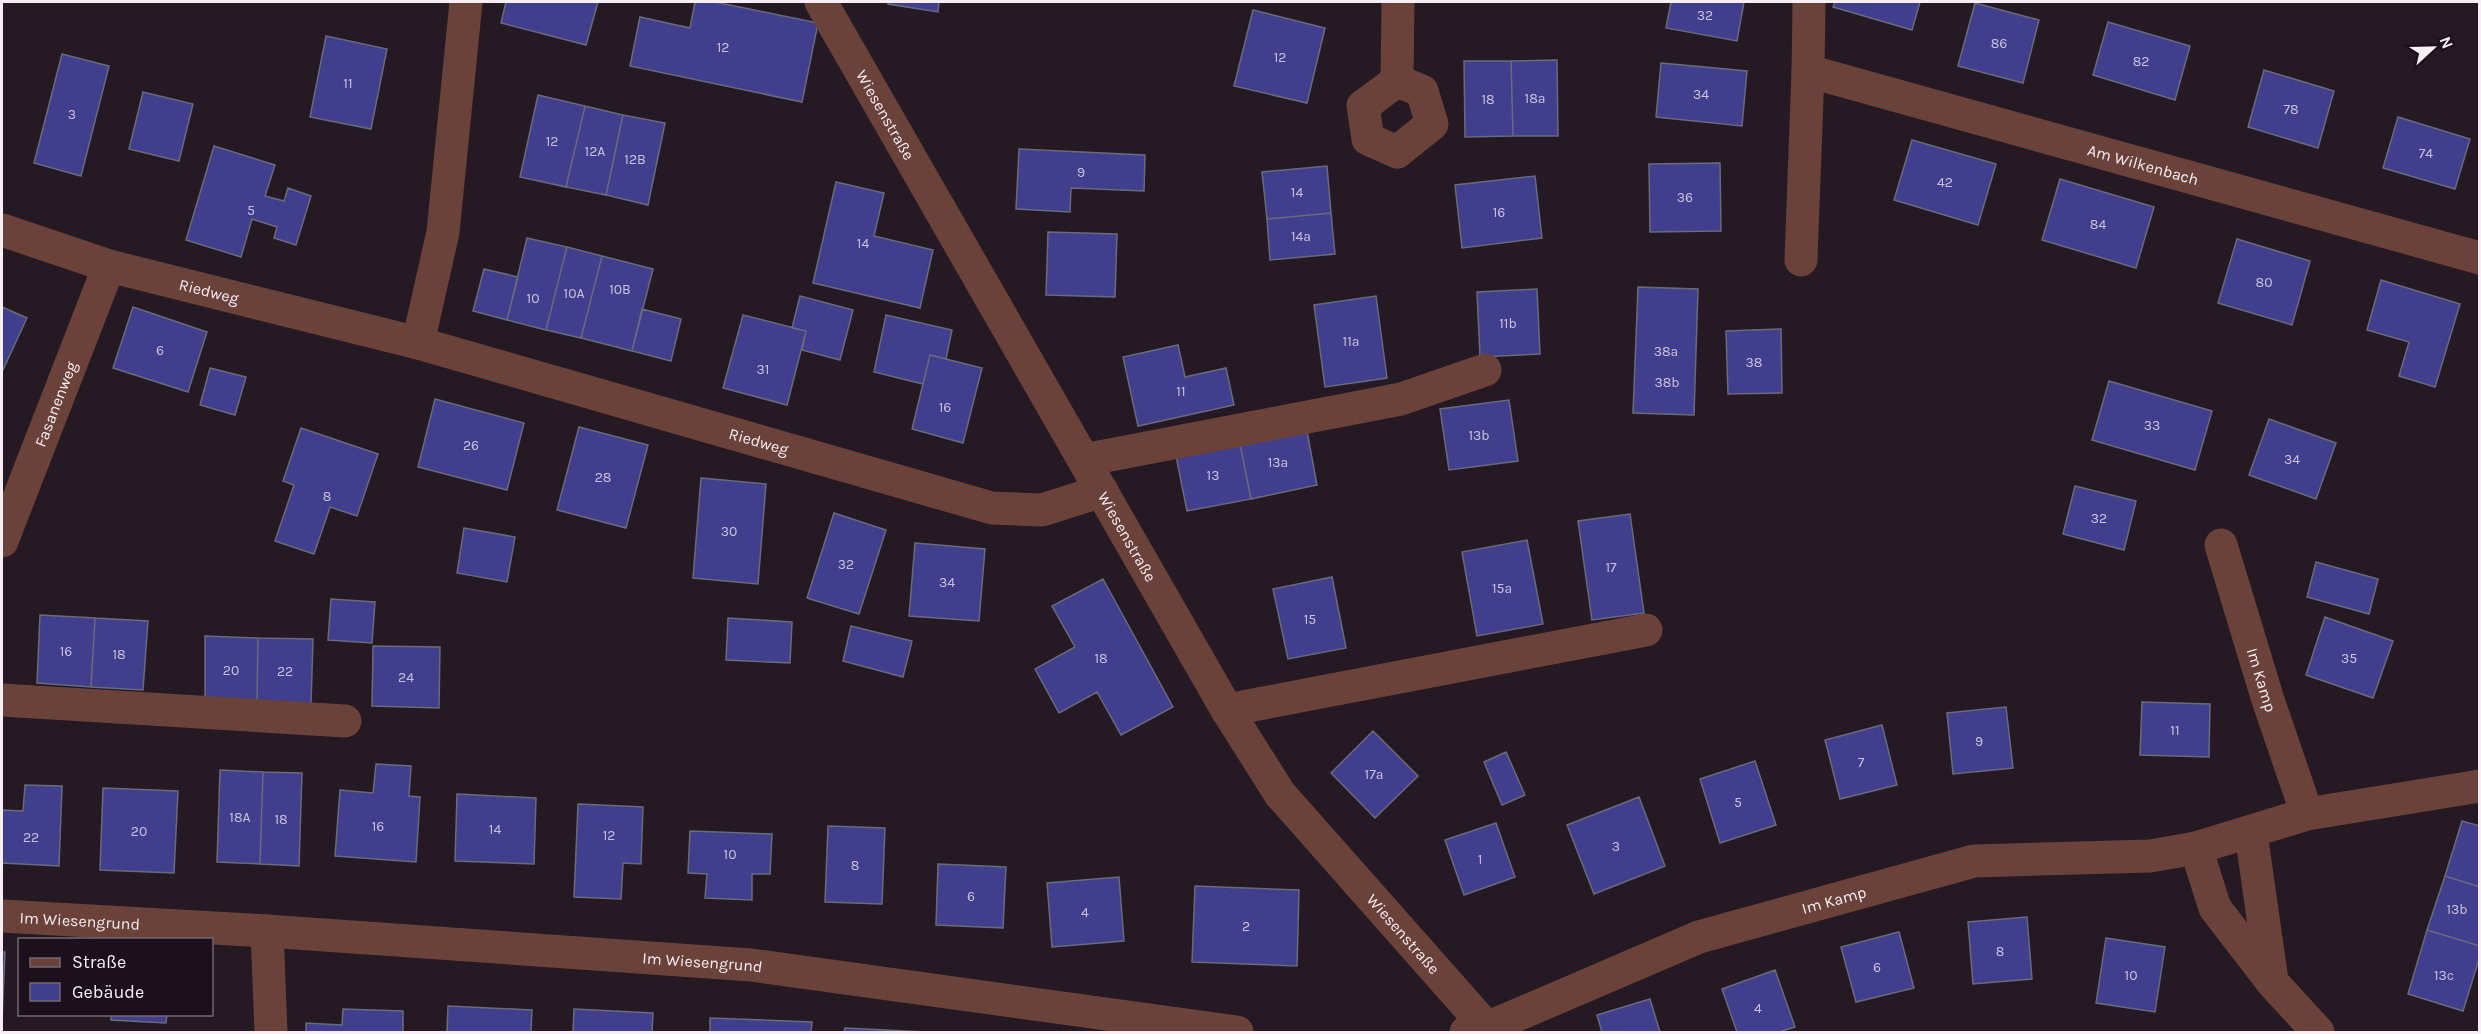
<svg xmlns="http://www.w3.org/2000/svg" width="2481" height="1034" font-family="Karla,sans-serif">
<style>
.building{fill:#413e8d;stroke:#696b7c;stroke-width:1.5}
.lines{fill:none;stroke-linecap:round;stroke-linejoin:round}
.minor{stroke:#6a4239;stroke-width:33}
.labels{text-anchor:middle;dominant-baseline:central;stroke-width:4.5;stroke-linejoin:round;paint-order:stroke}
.number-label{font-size:14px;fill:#cac2dc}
.street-label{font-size:16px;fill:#f7eef6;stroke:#1b101b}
</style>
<rect width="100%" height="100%" fill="#251924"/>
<!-- building -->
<path class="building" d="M506,2H598L586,45L501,23Z
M695,2H715L818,23L802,102L630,66L640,17L690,28Z
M888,2H939L938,12L888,4Z
M1671,2H1744L1737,41L1666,28Z
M1835,2H1920L1912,30L1833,7Z
M1975,3L2039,20L2023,83L1958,66Z
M1253,10L1325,28L1307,103L1234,86Z
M2108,22L2190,46L2175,100L2093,75Z
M326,36L387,49L371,129L310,117Z
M62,54L109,66L81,176L34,163Z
M1557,60L1558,136H1513L1511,61Z
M1464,61H1511L1513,136L1465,137Z
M1661,63L1747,71L1742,126L1656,117Z
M2264,70L2334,91L2318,148L2248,127Z
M143,92L193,104L179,161L129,149Z
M538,95L585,106L566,187L520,177Z
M585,106L623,115L606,195L566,187Z
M623,115L665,123L648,205L606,195Z
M2398,117L2470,139L2455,189L2383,168Z
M1912,140L1996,164L1978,225L1894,200Z
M214,146L275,165L265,196L284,201L288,188L311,196L296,245L274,238L277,227L252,219L241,257L186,240Z
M1019,149L1145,155L1144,191L1071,188L1070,212L1016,209Z
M1720,163L1721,231L1650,232L1649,164Z
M1327,166L1331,213L1267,219L1262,172Z
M1535,176L1542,238L1462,248L1455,185Z
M2060,179L2154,207L2136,268L2042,240Z
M836,182L884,193L874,236L933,250L920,308L813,283Z
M1331,213L1335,254L1270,260L1267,219Z
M1048,232L1117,234L1115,297L1046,295Z
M527,238L567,247L546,330L507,320Z
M2237,239L2310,261L2292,325L2218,303Z
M567,247L602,256L581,338L546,330Z
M602,256L653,269L632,351L581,338Z
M484,269L518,277L507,320L473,311Z
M2381,280L2460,304L2435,387L2399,376L2409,342L2367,330Z
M1638,287L1698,289L1694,415L1633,413Z
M1537,289L1540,354L1480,357L1477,292Z
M800,296L853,310L840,360L802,350L806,331L792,328Z
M1376,296L1387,378L1325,387L1314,305Z
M2,307L27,318L2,372Z
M133,307L207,332L188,392L113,368Z
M642,309L681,319L671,361L632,351Z
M743,315L806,331L787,405L723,388Z
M886,315L952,330L946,359L930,355L923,384L874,372Z
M1781,329L1782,393L1728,394L1726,331Z
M1178,345L1185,377L1226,368L1234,405L1138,426L1123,357Z
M930,355L982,368L963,443L912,429Z
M210,368L246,377L235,415L200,405Z
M2109,381L2212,411L2195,470L2092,440Z
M435,399L524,423L507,490L418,467Z
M1509,400L1518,461L1449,470L1440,409Z
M2269,419L2336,443L2316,499L2249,475Z
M1306,426L1317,485L1251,499L1239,439Z
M579,427L648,445L626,528L557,510Z
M301,428L378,454L357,516L330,507L314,554L275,541L294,485L283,481Z
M1239,439L1251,499L1187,511L1175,451Z
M701,478L766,484L758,584L693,578Z
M2075,486L2136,501L2124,550L2063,534Z
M834,513L886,530L859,614L807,598Z
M1630,514L1644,613L1592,620L1578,521Z
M464,528L515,537L507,582L457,573Z
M1527,540L1543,624L1477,636L1462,552Z
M915,543L985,549L979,621L909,616Z
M2316,562L2378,579L2369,614L2307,597Z
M1332,577L1346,648L1288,659L1273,589Z
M1103,579L1173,707L1121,735L1097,692L1059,713L1035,669L1075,647L1052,606Z
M331,599L375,602L372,643L328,640Z
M40,615L95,618L91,687L37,683Z
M2325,617L2393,641L2373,698L2306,675Z
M95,618L148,621L143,690L91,687Z
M728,618L792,622L790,663L726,660Z
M851,626L912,641L903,677L843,661Z
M205,636L258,638L257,702H205Z
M258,638L313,639L311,704L257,702Z
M373,646L440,647L439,708L372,706Z
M2142,702L2210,704L2209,757L2140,755Z
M2006,707L2013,768L1953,774L1947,713Z
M1882,725L1897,785L1840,799L1825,740Z
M1373,731L1418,776L1375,818L1331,773Z
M1506,752L1525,795L1502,805L1484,762Z
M1755,761L1776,825L1720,843L1700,779Z
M376,764L411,766L409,796L420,797L416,862L335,856L340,790L373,793Z
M220,770L263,772L260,864L217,862Z
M263,772L302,773L299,866L260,864Z
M25,785L62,786L59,866L2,863V810L23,811Z
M103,788L178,791L174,873L100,870Z
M457,794L536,798L534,864L455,861Z
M1639,797L1665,866L1594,894L1567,825Z
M578,804L643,807L641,864L623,863L621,899L574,897Z
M2462,821L2480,826V887L2445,876Z
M1496,823L1515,877L1464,895L1445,840Z
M828,826L885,828L882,904L825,902Z
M690,831L772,834L770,874H752V900L705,898L707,874L688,873Z
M938,864L1006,867L1003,928L936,925Z
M2445,876L2480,887V946L2427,930Z
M1119,877L1124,941L1052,947L1047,883Z
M1195,886L1299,890L1297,966L1192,962Z
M2027,917L2032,979L1973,984L1968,922Z
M2427,930L2480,946V956L2463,1011L2408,994Z
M1899,932L1914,988L1856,1002L1841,947Z
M2106,938L2165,947L2155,1012L2096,1003Z
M2,952H5L2,1021Z
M1775,970L1795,1027L1779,1032H1737L1722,989Z
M1650,999L1660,1032H1602L1597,1015Z
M448,1006L532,1010L531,1032H447Z
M343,1009L403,1011V1032H306V1023L342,1025Z
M574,1009L653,1013L652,1032H573Z
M111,1014H167L166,1023L111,1020Z
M710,1018L812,1022L811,1032H710Z
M845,1028L926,1032H844Z"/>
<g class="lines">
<!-- minor -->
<g class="minor">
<path id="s1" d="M821,2L1227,710L1280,794L1487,1028L1489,1032"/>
<path id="s2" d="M1809,2L1808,71L2480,258"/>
<path d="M1397,81L1422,91L1432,124L1397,152L1368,139L1363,106Z"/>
<path d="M1397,81L1398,2"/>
<path id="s3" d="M2,230L109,266L418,343L992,508L1042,510L1102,491"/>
<path d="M1801,260L1808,71"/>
<path d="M418,343L443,232L466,2"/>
<path d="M1084,460L1401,399L1485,370"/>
<path id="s4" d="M2,541L109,266"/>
<path id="s5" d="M2221,545L2268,700L2307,814"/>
<path d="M2,700L345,721"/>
<path d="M1227,710L1646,630"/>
<path d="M2251,833L2272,981"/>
<path d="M2196,848L2215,908L2272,982L2318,1032"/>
<path id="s6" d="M2,916L267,931L751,965L1237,1032"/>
<path d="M267,931L271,1032"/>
<path id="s7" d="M1466,1032L1487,1028L1699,937L1974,861L2150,856L2196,848L2307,814L2480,786"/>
</g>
</g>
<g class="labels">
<!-- number labels -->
<g class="number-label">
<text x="1705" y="15">32</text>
<text x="1999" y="43">86</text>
<text x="723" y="47">12</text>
<text x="1280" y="57">12</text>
<text x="2141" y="61">82</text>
<text x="348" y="83">11</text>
<text x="1701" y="94">34</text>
<text x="1535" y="98">18a</text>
<text x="1488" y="99">18</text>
<text x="2291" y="109">78</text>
<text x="72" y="114">3</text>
<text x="552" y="141">12</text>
<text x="595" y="151">12A</text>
<text x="2426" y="153">74</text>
<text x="635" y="159">12B</text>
<text x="1081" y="172">9</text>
<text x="1945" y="182">42</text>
<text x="1297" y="192">14</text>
<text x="1685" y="197">36</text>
<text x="251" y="210">5</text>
<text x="1499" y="212">16</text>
<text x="2098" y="224">84</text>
<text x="1301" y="236">14a</text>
<text x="863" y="243">14</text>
<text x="2264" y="282">80</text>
<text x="620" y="289">10B</text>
<text x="574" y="293">10A</text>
<text x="533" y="298">10</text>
<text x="1508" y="323">11b</text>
<text x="1351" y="341">11a</text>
<text x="160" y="350">6</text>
<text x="1666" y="351">38a</text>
<text x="1754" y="362">38</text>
<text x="763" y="369">31</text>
<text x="1667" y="382">38b</text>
<text x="1181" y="391">11</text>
<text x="945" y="407">16</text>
<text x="2152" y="425">33</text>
<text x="1479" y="435">13b</text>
<text x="471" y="445">26</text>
<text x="2292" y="459">34</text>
<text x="1278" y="462">13a</text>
<text x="1213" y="475">13</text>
<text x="603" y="477">28</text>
<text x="327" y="496">8</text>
<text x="2099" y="518">32</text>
<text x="729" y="531">30</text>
<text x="846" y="564">32</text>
<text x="1611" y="567">17</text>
<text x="947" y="582">34</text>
<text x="1502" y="588">15a</text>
<text x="1310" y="619">15</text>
<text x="66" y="651">16</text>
<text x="119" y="654">18</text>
<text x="1101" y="658">18</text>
<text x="2349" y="658">35</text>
<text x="231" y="670">20</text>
<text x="285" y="671">22</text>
<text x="406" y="677">24</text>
<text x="2175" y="730">11</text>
<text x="1979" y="741">9</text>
<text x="1861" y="762">7</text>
<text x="1374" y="774">17a</text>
<text x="1738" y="802">5</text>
<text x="240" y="817">18A</text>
<text x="281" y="819">18</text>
<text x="378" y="826">16</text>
<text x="495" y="829">14</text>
<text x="139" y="831">20</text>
<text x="609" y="835">12</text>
<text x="31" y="837">22</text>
<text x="1616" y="846">3</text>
<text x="730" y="854">10</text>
<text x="1480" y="859">1</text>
<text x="855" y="865">8</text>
<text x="971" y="896">6</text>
<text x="2457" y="909">13b</text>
<text x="1085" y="912">4</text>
<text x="1246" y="926">2</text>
<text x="2000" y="951">8</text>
<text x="1877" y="967">6</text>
<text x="2131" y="975">10</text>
<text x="2444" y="975">13c</text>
<text x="1758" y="1008">4</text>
</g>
<!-- street labels -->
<g class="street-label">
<text stroke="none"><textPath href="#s1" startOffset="130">Wiesenstraße</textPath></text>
<text stroke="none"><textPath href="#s2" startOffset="417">Am Wilkenbach</textPath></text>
<text stroke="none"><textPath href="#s3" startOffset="216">Riedweg</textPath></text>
<text stroke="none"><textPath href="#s4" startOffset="147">Fasanenweg</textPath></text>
<text stroke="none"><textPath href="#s3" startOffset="786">Riedweg</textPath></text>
<text stroke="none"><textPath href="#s1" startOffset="616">Wiesenstraße</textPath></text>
<text stroke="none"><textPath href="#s5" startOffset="141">Im Kamp</textPath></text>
<text stroke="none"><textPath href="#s7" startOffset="392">Im Kamp</textPath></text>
<text stroke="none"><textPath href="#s6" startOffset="78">Im Wiesengrund</textPath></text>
<text stroke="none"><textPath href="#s1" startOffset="1102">Wiesenstraße</textPath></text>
<text stroke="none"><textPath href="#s6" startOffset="702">Im Wiesengrund</textPath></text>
</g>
</g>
<!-- border -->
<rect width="2481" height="1034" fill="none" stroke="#f7eef6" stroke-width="6"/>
<!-- legend -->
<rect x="18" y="938" width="195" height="78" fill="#1b101b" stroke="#736973" stroke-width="1.5"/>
<rect x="30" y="958" width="30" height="9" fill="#6a4239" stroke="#736973" stroke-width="1.5"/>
<text x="72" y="968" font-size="18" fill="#f7eef6">Straße</text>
<rect x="30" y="983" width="30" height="18" fill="#413e8d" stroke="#736973" stroke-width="1.5"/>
<text x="72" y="998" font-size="18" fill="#f7eef6">Gebäude</text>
<!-- north arrow -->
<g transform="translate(2433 48) rotate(68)" stroke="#1b101b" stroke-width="4.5" paint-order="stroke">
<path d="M0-4.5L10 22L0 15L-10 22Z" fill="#f7eef6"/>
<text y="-9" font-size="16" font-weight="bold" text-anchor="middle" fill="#f7eef6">N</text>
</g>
</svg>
